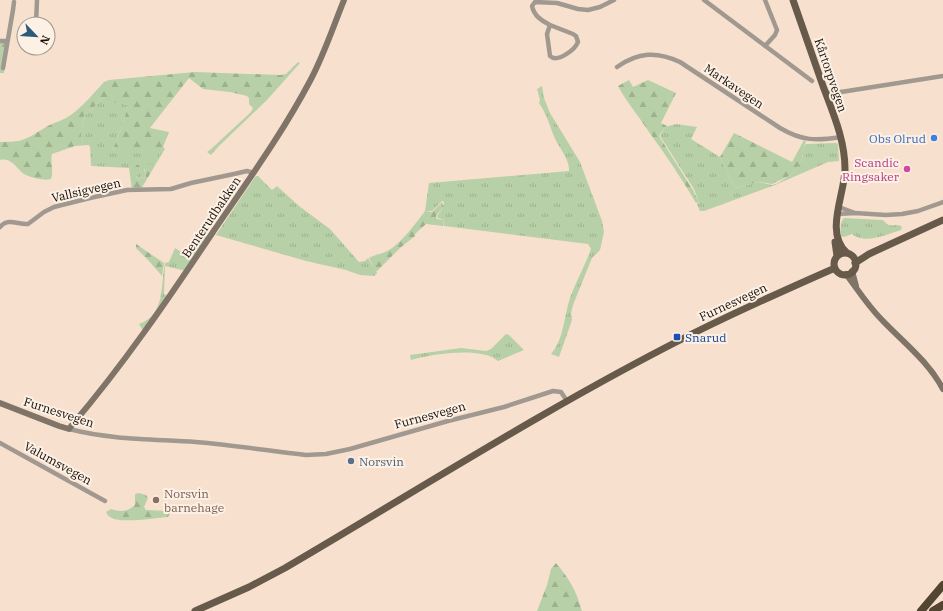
<svg xmlns="http://www.w3.org/2000/svg" width="943" height="611" font-family="'IBM Plex Serif',serif">
<style>
.grass{fill:url(#grass-tufts)}
.forest{fill:url(#forest-firs);fill-rule:evenodd}
.lines{fill:none;stroke-linecap:round;stroke-linejoin:round}
.minor{stroke:#a19990;stroke-width:4.5}
.secondary{stroke:#7f7467;stroke-width:6}
.primary{stroke:#685a4b;stroke-width:7}
.motorway{stroke:#534532;stroke-width:8}
.shop-dot{fill:#3f7fe0;stroke:#fdf0e4;stroke-width:1.5}
.hotel-dot{fill:#d1479c;stroke:#fdf0e4;stroke-width:1.5}
.transit-dot{fill:#1a4fb4;stroke:#fdf0e4;stroke-width:1.5}
.service-dot{fill:#5c6f8a;stroke:#fdf0e4;stroke-width:1.5}
.education-dot{fill:#8d6e63;stroke:#fdf0e4;stroke-width:1.5}
.labels{text-anchor:middle;dominant-baseline:central;stroke-width:4;stroke-linejoin:round;paint-order:stroke}
.street-label{font-size:12px;fill:#150e08;stroke:#fdf0e4}
.shop-label{font-size:12px;fill:#366cbe;stroke:#fdf0e4;text-anchor:end}
.hotel-label{font-size:12px;fill:#b23c85;stroke:#fdf0e4;text-anchor:end}
.transit-label{font-size:12px;fill:#164399;stroke:#fdf0e4;text-anchor:start}
.service-label{font-size:12px;fill:#4e5e75;stroke:#fdf0e4;text-anchor:start}
.education-label{font-size:12px;fill:#785e54;stroke:#fdf0e4;text-anchor:start}
</style>
<defs>
<pattern id="grass-tufts" width="24" height="20" patternUnits="userSpaceOnUse"><rect width="24" height="20" fill="#b8d0a7"/><path d="M3 7l-1-3M5 7V3M7 7l1-3M15 17l-1-3M17 17v-4M19 17l1-3" fill="none" stroke="#9db18e"/></pattern>
<pattern id="forest-firs" width="22" height="20" patternUnits="userSpaceOnUse"><rect width="22" height="20" fill="#b8d0a7"/><path d="M5 1l3.5 6h-7zM16 11l3.5 6h-7z" fill="#9db18e"/></pattern>
</defs>
<rect width="100%" height="100%" fill="#f7e1ce"/>
<!-- grass -->
<path class="grass" d="M542,86L544,98L550,113L580,162L602,221L604,232L600,250L592,258L573,305L571,313L572,320L559,357L551,354C564,339 564,316 570,298C576,281 585,266 591,249L588,244L444,226V220L438,218L437,216L444,206V202L442,201L432,211H425L429,183L569,171C570,158 557,146 553,134C549,123 546,113 539,103L540,100L537,89Z
M106,97H111L113,99L128,105L122,127L113,149L115,151H163L154,166L144,169L146,177L138,179L134,171H131L130,168L91,166L90,145L83,144L81,136L84,115L92,110L100,99Z
M676,124L697,127L691,139L720,157L735,188L758,182L772,185L776,184L791,175L799,165L802,159L804,146L806,144L837,143L838,145L839,161L828,162L775,185L704,211H700L697,204L699,202L694,189L660,136L665,127Z
M258,176L272,190L277,186L299,206L330,229L359,262L365,261L368,258L377,273L374,276L360,275L346,270L306,261L216,235L255,177Z
M844,218L883,220C892,231 895,221 902,227L901,230C887,234 865,245 852,234L844,237L841,236C841,229 839,223 844,218Z
M205,236L207,238L186,271L165,266L164,294L169,297L143,331L139,324C166,314 160,286 165,263L169,262L175,248L188,256L193,254Z
M506,334L509,335L524,350L498,361C482,346 430,354 411,360L410,355L461,348L486,351L491,349Z"/>
<!-- forest -->
<path class="forest" d="M0,41L8,42L4,73H0Z
M298,62L300,63L267,100L219,146L211,155L207,152L211,149L251,112L253,108L249,104V98L247,96L230,92L203,89L189,78L150,128L169,132L163,147L165,149L141,189H132L129,168L91,166L90,148L89,145L75,146L52,154C50,162 54,171 51,179C45,181 32,178 26,175C17,171 13,157 0,160V142C25,142 26,139 46,127C52,123 59,122 66,118C81,109 92,95 104,82L109,80L195,72L280,75L286,74ZM106,97H111L115,103L128,105L122,127L113,149L115,151H163L154,166L151,164H146L144,166L146,177L138,179L136,176L141,171L139,165H136L134,171H131V168L91,166L90,144H83L81,136L84,115L92,110L100,99Z
M629,80L633,87L648,80L676,93L661,123L667,126L665,127L659,136L693,190L699,202L696,203C682,179 666,155 649,132C639,116 627,103 618,86Z
M734,133L792,162L804,140L806,142L804,146L802,159L799,165L791,175L772,184L758,182L735,188L720,157Z
M442,202L444,206L436,216L437,219L444,220L443,226L426,224L415,234V236L400,248L376,272L369,258C375,254 383,254 389,250C400,244 417,222 425,211L432,212Z
M136,244L164,263L162,276L148,260L136,248Z
M139,493L146,495L148,498L144,507L146,510L169,511L170,513L168,517C156,518 119,524 110,517C108,516 107,514 106,512L111,509C121,512 127,512 135,505V494Z
M556,563C570,580 576,590 582,611H537L547,585L551,569Z"/>
<g class="lines">
<!-- minor -->
<path class="minor" d="M704,0L812,81
M765,0L777,30L775,35L765,46
M36,24L37,0
M550,25C542,21 534,16 532,6L535,2L557,3L578,9L588,10L600,7L614,0
M550,25L573,34L576,36L578,42C575,50 557,63 550,56L547,34Z
M0,41H7
M617,67C638,52 657,51 680,62L780,128C802,141 816,141 841,137
M3,68L13,10L14,2
M826,93L833,92H841L943,76
M828,101L834,98L841,92
M839,207L855,213
M837,214L855,213L886,215L902,214L918,211L943,202
M0,227C8,217 18,225 28,224L44,212L54,207L90,198L127,190L171,189L191,183L234,174L247,171L254,173
M69,429C112,440 153,439 196,442C233,445 270,451 306,455L326,454L350,449L448,421L504,407L553,391L561,392L567,401
M0,443L105,501"/>
<!-- secondary -->
<path class="secondary" d="M852,271L856,286
M846,274C858,290 868,306 882,320C903,342 928,361 943,389
M0,403L59,426L69,429L72,425C124,364 169,298 213,232C247,182 282,134 310,81C324,55 333,27 344,0"/>
<!-- primary -->
<path class="primary" d="M793,0C803,29 813,58 823,86C833,113 845,140 845,169C845,194 824,233 847,253
M835,242L837,256
M834 264a11 11 0 1 1 22 0a11 11 0 1 1-22 0Z
M855,263L869,254L943,220
M195,611L249,587L285,568C418,490 548,407 686,337C735,312 785,290 835,268"/>
<!-- motorway -->
<path class="motorway" d="M921,611L943,585
M933,611L943,605"/>
</g>
<!-- markers -->
<circle class="shop-dot" cx="934" cy="138" r="4"/>
<circle class="hotel-dot" cx="907" cy="169" r="4"/>
<rect class="transit-dot" x="673" y="333" width="8" height="8" rx="2"/>
<circle class="service-dot" cx="351" cy="461" r="4"/>
<circle class="education-dot" cx="156" cy="500" r="4"/>
<g class="labels">
<!-- street labels -->
<g class="street-label">
<text transform="translate(831 75) rotate(71)">Kårtorpvegen</text>
<text transform="translate(734 86) rotate(34)">Markavegen</text>
<text transform="translate(86 190) rotate(-13)">Vallsigvegen</text>
<text transform="translate(211 217) rotate(-56)">Benterudbakken</text>
<text transform="translate(733 302) rotate(-25)">Furnesvegen</text>
<text transform="translate(59 412) rotate(18)">Furnesvegen</text>
<text transform="translate(430 415) rotate(-15)">Furnesvegen</text>
<text transform="translate(58 463) rotate(29)">Valumsvegen</text>
</g>
<!-- shop labels -->
<g class="shop-label">
<text x="926" y="138">Obs Olrud</text>
</g>
<!-- hotel labels -->
<g class="hotel-label">
<text x="899" y="162">Scandic<tspan x="899" dy="14">Ringsaker</tspan></text>
</g>
<!-- transit labels -->
<g class="transit-label">
<text x="685" y="337">Snarud</text>
</g>
<!-- service labels -->
<g class="service-label">
<text x="359" y="461">Norsvin</text>
</g>
<!-- education labels -->
<g class="education-label">
<text x="164" y="493">Norsvin<tspan x="164" dy="14">barnehage</tspan></text>
</g>
</g>
<!-- north arrow -->
<g transform="translate(36 36) rotate(115)"><circle r="19" fill="#fdf0e4" stroke="#a0968c"/>
<path d="M0-3L7 15L0 10L-7 15Z" fill="#2b5b79"/>
<text y="-6" font-size="11" font-weight="bold" text-anchor="middle" fill="#150e08">N</text>
</g>
</svg>
